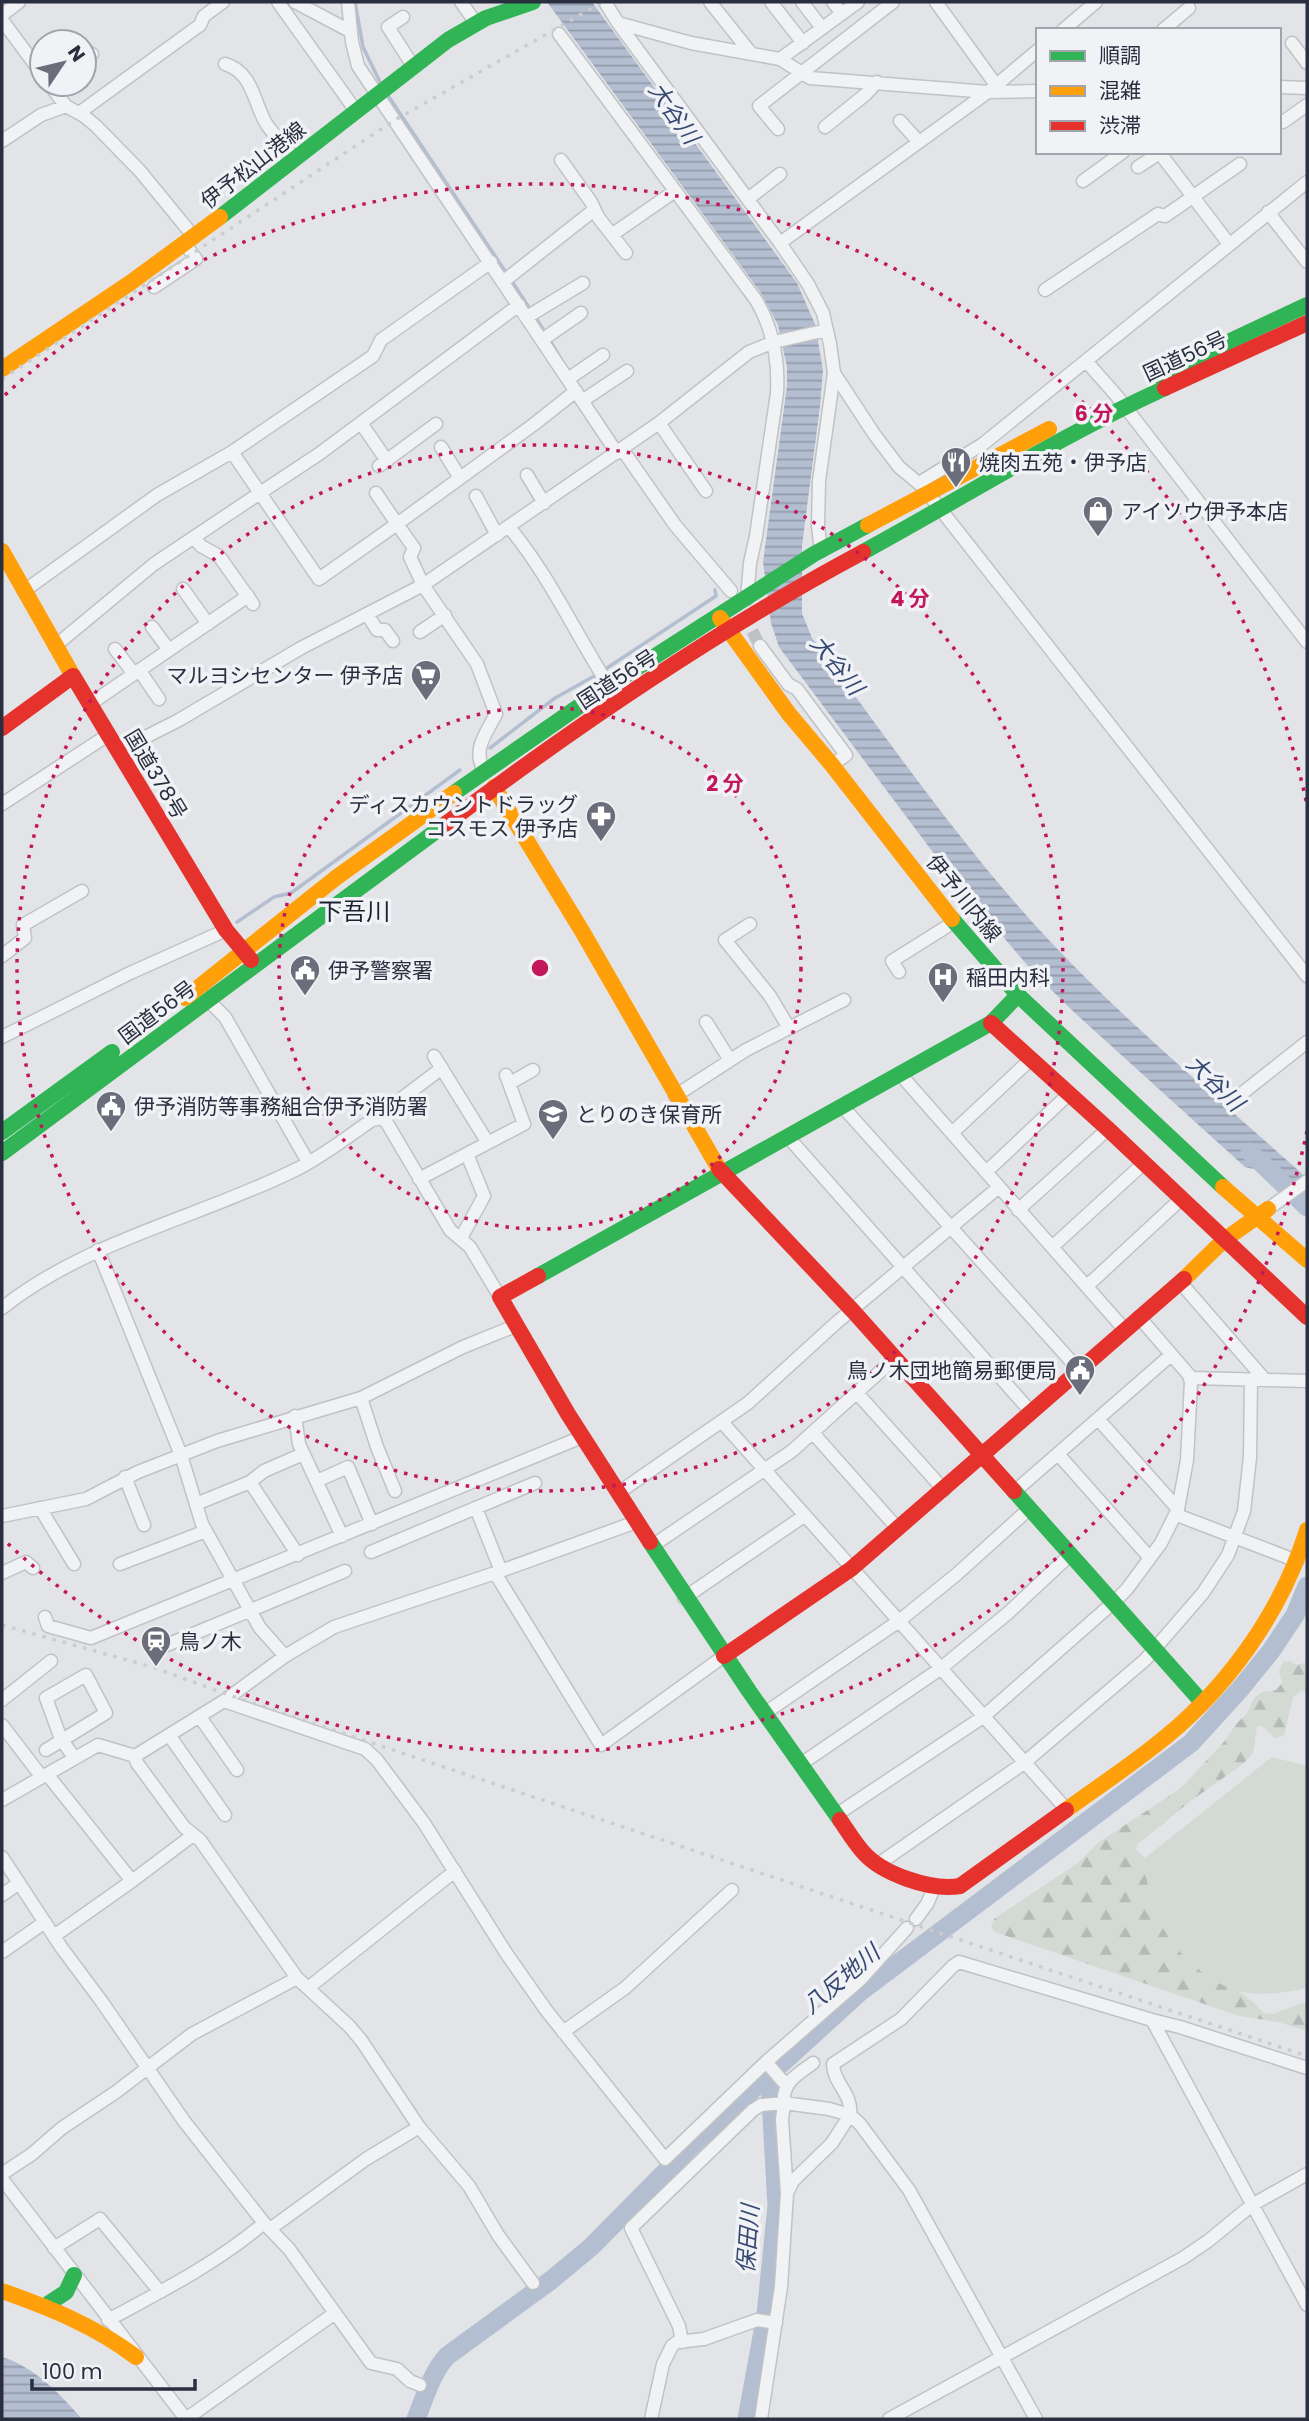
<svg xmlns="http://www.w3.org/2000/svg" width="1309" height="2421" font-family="Poppins,'Noto Sans JP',sans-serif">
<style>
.green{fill:#d2dad3}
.forest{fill:url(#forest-firs)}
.water{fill:url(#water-rules)}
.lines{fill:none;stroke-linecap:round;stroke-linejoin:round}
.stream{stroke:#b3bed0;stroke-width:3.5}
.river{stroke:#b3bed0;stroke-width:19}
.street-tunnel{stroke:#bec0c5;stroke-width:12;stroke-dasharray:12 6;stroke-linecap:butt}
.street-casing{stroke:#c1c2c5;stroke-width:15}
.street{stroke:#f1f2f4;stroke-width:12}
.fast{stroke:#30b455;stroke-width:16}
.slow{stroke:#ff9f0a;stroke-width:16}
.jam{stroke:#e5322d;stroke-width:16}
.rail{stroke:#cbccce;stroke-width:3.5;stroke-dasharray:3.5 7;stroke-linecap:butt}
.ring{fill:none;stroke:#c2185b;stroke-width:3.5;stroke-dasharray:3.5 7}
.labels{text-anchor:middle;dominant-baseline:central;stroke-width:7;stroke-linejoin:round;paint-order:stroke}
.street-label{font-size:21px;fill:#2a2f3f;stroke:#f0f2f6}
.poi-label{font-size:21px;fill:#2a2f3f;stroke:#f0f2f6;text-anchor:start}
.water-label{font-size:23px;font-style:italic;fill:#374971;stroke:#f0f2f6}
.quarter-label{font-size:24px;fill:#1c2130;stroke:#f0f2f6}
.centre{fill:#c2185b;stroke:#f0f2f6;stroke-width:3.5}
.ring-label{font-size:21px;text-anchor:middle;font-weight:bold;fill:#c2185b;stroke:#f0f2f6;stroke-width:7;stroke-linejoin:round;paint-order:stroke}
</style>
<defs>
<pattern id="forest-firs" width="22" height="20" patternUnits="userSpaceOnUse" patternTransform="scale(1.75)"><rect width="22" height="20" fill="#d2dad3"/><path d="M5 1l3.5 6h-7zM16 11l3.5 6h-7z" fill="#b4bbb6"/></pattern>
<pattern id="water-rules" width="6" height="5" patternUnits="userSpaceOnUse" patternTransform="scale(1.75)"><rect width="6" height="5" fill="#b3bed0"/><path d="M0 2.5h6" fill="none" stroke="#929baa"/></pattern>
</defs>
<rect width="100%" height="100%" fill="#e3e4e7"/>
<!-- green -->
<path class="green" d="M1272,1757L1307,1766V1988C1286,1993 1259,1996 1238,1991C1225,1988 1214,1980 1204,1973C1166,1946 1146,1905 1145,1858Z"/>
<!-- forest -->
<path class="forest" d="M1290,1661L1297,1665L1307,1662V1692L1301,1691L1293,1697L1284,1736L1275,1738L1262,1726L1257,1727L1253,1753L1243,1764L1192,1800L1138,1844L1136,1850L1145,1858C1146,1912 1172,1956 1219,1983C1225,1987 1233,1988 1239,1992C1249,1997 1256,2006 1264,2013L1273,2014L1307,2001V2031L1278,2022L1239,2016L995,1932L991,1927L994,1919L1078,1863L1098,1843L1181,1788L1223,1743L1237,1723L1247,1713L1254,1698L1262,1692L1276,1690L1282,1683L1279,1672L1283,1662Z"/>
<!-- water -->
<path class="water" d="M547,2H592L797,283L815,324L823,370L820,406L802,546V613L812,638C888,739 960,845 1047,938C1127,1024 1220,1100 1307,1178V1208C1300,1197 1285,1173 1273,1170C1263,1167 1257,1171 1245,1167L1076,1014L1034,973L947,871L779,647L771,623L763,562L787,386V367L778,325L761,293Z
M2,2357C35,2367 60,2394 82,2419H2Z"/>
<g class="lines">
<!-- stream -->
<path class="stream" d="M355,2L363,47L381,84
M387,94L507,274
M511,280L545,332
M549,339L561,359
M604,670L716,596L715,590
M490,748L555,698L598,674
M237,922L274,897L291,893L460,770"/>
<!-- river -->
<path class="river" d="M1250,1152L1307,1207
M416,2419C425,2397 431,2374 447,2356L550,2281L591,2247L691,2146L860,1992L1191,1743L1241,1688L1271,1651L1295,1615L1307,1586
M747,2419L766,2315L777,2206L770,2082L777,2067"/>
<!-- street-tunnel -->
<path class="street-tunnel" d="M744,615L760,646"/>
<!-- street casing -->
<g class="street-casing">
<path id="street" d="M278,2L356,111
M295,2L350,31
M348,2L352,42L358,66L617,453
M461,2L476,23
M605,2L618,23L780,243L808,284L823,313L830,344L834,373L819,481L818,526L821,551
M710,2L750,52
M771,2L803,43
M802,2L822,28
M833,2L842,14
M936,2L996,85
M2,15L19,2
M403,17L388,27L413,66
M2,20L42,74
M618,23L691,43L780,59L810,78L988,92L1038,91
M1063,30L1096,2
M1163,30L1189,8
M559,34L756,300C773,329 779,359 777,393L756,536L750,563L747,599
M1292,43L1307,63
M84,59L92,54
M780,59L858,2
M225,64C254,73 253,103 267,125C276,137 286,148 295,159
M49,84L66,106L84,116L96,126L140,171L194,237
M1279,87L1307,88
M79,113L200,25L204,16L223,2
M900,121L919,142
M1283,122L1307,105
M825,127L866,94L877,82
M778,129L759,106L893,2
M2,141L41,115L66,106
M1159,152L1229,244
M561,160L591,202L598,217L626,253
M1138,167L1161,152
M1083,181L1123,152
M748,199L780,174
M1268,212L1307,262
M613,234L675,191
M780,243L988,92L1038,50
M504,281L594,210
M154,287L196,259L185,244
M1045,290L1158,214L1165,216L1240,164
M527,317L583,283
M542,340L581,313
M1086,361L1116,395L1307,642
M834,373L874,434L899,467L923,487L1307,976
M568,379L603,355
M582,401L627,371
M361,423L387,461
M659,423L706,491
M441,447L460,478
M622,449L675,525L731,591
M232,452L260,493L319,454L519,305
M379,466L436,424
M527,475L544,503
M919,483L983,444L1307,182
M376,493L397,524L533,425L576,391
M476,496L497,535
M509,527C549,575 575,633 609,686
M194,537L201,546L219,556L253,604
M183,589L208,624
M24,591L157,495L232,452L373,356L381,340L491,262
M367,614L377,630H385L393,641
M152,627L169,650
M420,632L445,615
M55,646L154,564L260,493L319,579L397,524L414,548L410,557L423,585L477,664L496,714C486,734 472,749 484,771
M760,646L788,684L797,689L846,755L832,765
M115,649L134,674
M139,670L159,699
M90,704L248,596
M118,751L179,720L301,648L423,585L659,423L749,352L774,342L827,330
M2,804L108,735
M750,924L725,940L770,996L789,1028
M2,956L25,938L23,925L82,891
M899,972L892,961L954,922
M205,997L225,1017L308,1162
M706,1022L730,1060
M2,1037L128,974L226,930
M434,1056L488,1143
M900,1074L1124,1329
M510,1083L533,1070
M1240,1095L1307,1042
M675,1096L746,1050L844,1000
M842,1106L1079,1370
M382,1118L389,1108L442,1068
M952,1133L1031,1059
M788,1137L1031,1412
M986,1172L1069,1094
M419,1179L524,1124L506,1075
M1268,1209L1307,1181
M1018,1210L1108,1129
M461,1238L484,1196L467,1154
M1052,1247L1144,1163
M98,1250L181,1455L202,1524L260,1628L285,1656
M1180,1282L1265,1380
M1087,1286L1181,1199
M2,1308C88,1240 198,1218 295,1170C322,1157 347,1137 372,1120L382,1118L387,1123L450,1230L470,1247L500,1297
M1190,1378L1307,1381
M857,1393L944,1490
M361,1398L377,1447L395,1491
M295,1416L299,1444L342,1536
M1098,1419L1178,1509
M722,1422L1067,1810
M813,1433L898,1529
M1058,1454L1150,1558
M125,1477L144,1525
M317,1481L348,1467L372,1524
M250,1482L298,1555
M1014,1492L1171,1355
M618,1493L748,1403L836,1323L999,1187
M196,1504L250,1482L264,1471L303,1454
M40,1508L74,1564
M476,1508L501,1571
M1177,1515L1297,1561
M2,1516L86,1499L138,1472L217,1441L361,1398L463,1347L515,1326
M652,1546L792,1451L895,1358
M371,1552L535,1483
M120,1564L206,1531
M2,1573L26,1562L33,1568
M495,1573L601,1745L724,1656
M684,1598L804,1516
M45,1617L48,1626L91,1638L582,1437
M157,1649L345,1571
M2,1700L51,1661
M224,1701L365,1749L377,1760L424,1823L506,1953L546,2010L665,2159L766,2062L861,1979L907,1928
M765,1713L899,1621L957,1574L1029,1509
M200,1717L237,1770
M2,1725L41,1776
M169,1735L225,1815
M46,1750L106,1713L86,1675L46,1698L61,1739L74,1757
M135,1756L137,1763L184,1827L200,1840L297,1978L349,2026L361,2040L419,2127L469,2186L498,2235L533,2283
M801,1764L940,1669L1008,1613L1070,1555
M47,1774L132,1881
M2,1800L98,1745L135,1756L224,1701L285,1656L334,1627L495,1573L636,1522
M836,1815L983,1717L1114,1602L1127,1589L1161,1543L1178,1509L1187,1460L1191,1382L1189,1375L1139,1317
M2,1857L61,1947L102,2002L184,2121L264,2223L289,2249L371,2363L397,2369L410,2381L420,2385
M877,1865L1024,1763L1145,1660L1203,1593L1228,1555L1244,1511L1250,1457L1251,1380
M2,1895L19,1883
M916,1919L927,1904L935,1886
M54,1936L132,1881L193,1835
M2,1952L45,1922
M308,1988L455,1871
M1152,2020L1307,2305
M563,2032L625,1988L732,1890
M766,2062L786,2085
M2,2174L32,2154L62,2128L116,2092L192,2034L297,1978
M2,2179L186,2419
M787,2193L782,2120L784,2103L829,2109L850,2115C853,2094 833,2083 833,2064L901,2019L953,1966L959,1962L1152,2020L1180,2027L1307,2068
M270,2229L366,2159L419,2127
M54,2248L100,2219L160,2292
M108,2320C162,2291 217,2263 264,2223
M682,2342L679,2326L631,2228L753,2110L761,2105L784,2103C782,2082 798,2074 813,2063
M186,2419L335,2313
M651,2419L663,2364L672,2346L677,2342L704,2339L757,2320L776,2323
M761,2419L781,2287L787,2193L793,2181L832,2143L850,2115L860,2124L909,2190L1036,2419
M889,2419L1183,2258L1208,2241L1252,2205L1307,2174"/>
</g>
<!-- street -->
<use href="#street" class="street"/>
<!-- fast -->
<path class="fast" d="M220,217L448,40L486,18L533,2
M1158,375L1307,305
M863,552C964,497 1060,436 1165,388
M454,793L604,689L814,554L868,525
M952,919L1018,995L1223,1187
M2,1132L112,1052
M2,1153L447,823
M538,1276L991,1023L1018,995
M1014,1491L1201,1701
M650,1542L749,1691L840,1820
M45,2306L66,2292L74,2275"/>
<!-- slow -->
<path class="slow" d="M2,369L130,283L220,217
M868,525L1049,429
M2,551L73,676
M720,618L789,714L832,765L952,919
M494,787L582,931L719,1169
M185,998L337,877L454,793
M1223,1187L1307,1260
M1184,1279L1224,1240L1268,1209
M1066,1810C1095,1789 1125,1769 1153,1747C1224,1693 1281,1614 1307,1530
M2,2291C50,2308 95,2326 136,2357"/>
<!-- jam -->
<path class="jam" d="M1165,388L1307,323
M2,728L73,676L226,930L251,960
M447,823C579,724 717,630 863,552
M991,1023L1108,1129L1307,1317
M719,1169L853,1311L1014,1491
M538,1276L500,1297L568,1414L650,1542
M724,1656L851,1569L1184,1279
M840,1820C847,1830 854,1842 863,1852C882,1874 931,1891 960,1886L1066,1810"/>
<!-- rail -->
<path class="rail" d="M2,379L395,120L603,2
M2,1625L152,1667L232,1696L1307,2056"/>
</g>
<!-- distance rings -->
<g class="ring">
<circle cx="540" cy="968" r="261"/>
<circle cx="540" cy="968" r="523"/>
<path d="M1307 1131A784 784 0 0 1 5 1541M5 395A784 784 0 0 1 1307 805"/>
</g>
<!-- icons -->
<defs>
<g id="restaurant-pin" transform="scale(1.575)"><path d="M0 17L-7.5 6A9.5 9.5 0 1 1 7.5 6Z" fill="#6b6e7a" stroke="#f0f2f6"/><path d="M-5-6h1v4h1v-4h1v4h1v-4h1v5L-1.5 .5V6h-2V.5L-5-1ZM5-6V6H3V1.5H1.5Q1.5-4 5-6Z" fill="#fff"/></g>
<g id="shop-pin" transform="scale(1.575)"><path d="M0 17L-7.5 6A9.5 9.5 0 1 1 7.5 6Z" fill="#6b6e7a" stroke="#f0f2f6"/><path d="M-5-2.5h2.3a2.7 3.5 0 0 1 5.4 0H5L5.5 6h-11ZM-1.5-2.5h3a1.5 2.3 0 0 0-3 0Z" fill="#fff"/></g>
<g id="supermarket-pin" transform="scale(1.575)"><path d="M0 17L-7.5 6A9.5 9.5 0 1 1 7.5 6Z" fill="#6b6e7a" stroke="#f0f2f6"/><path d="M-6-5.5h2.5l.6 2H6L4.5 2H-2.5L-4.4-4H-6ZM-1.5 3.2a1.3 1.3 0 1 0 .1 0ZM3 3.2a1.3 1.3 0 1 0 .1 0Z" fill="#fff"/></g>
<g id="pharmacy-pin" transform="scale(1.575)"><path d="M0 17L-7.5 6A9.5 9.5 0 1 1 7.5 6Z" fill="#6b6e7a" stroke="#f0f2f6"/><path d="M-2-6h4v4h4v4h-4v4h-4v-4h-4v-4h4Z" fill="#fff"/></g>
<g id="civic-pin" transform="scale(1.575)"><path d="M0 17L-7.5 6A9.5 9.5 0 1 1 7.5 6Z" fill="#6b6e7a" stroke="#f0f2f6"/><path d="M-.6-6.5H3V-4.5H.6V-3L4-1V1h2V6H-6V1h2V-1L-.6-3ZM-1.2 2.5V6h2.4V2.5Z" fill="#fff"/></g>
<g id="hospital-pin" transform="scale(1.575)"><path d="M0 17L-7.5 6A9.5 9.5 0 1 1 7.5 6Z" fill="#6b6e7a" stroke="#f0f2f6"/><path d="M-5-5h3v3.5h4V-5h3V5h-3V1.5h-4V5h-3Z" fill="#fff"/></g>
<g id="school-pin" transform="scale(1.575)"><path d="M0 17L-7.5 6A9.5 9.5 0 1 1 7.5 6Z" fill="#6b6e7a" stroke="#f0f2f6"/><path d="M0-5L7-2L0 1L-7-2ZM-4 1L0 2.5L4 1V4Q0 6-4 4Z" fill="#fff"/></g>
<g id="station-pin" transform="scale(1.575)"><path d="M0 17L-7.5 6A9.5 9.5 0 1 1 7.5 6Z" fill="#6b6e7a" stroke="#f0f2f6"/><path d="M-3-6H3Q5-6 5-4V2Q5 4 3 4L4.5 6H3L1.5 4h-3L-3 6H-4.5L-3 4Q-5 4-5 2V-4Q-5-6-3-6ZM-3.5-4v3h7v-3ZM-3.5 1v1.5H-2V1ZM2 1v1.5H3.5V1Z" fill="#fff"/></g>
</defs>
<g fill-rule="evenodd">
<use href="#restaurant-pin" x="956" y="462"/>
<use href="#shop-pin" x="1098" y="511"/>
<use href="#supermarket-pin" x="426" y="675"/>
<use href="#pharmacy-pin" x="601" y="816"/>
<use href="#civic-pin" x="305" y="970"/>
<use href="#hospital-pin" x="943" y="977"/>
<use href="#civic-pin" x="111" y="1106"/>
<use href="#school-pin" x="553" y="1114"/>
<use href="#civic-pin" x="1080" y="1370"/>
<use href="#station-pin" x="156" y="1641"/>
</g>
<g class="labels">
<!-- street labels -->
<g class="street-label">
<text transform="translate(253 165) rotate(-38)">伊予松山港線</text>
<text transform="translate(1185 356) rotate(-25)">国道56号</text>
<text transform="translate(617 679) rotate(-33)">国道56号</text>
<text transform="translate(156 774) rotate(59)">国道378号</text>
<text transform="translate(964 898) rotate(51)">伊予川内線</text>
<text transform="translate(157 1012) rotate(-37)">国道56号</text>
</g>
<!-- poi labels -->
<g class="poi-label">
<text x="979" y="462">焼肉五苑・伊予店</text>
<text x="1121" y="511">アイソウ伊予本店</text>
<text x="403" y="675" text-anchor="end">マルヨシセンター 伊予店</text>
<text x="578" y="804" text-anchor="end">ディスカウントドラッグ<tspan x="578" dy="24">コスモス 伊予店</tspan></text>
<text x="328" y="970">伊予警察署</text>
<text x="966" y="977">稲田内科</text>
<text x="134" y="1106">伊予消防等事務組合伊予消防署</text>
<text x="576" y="1114">とりのき保育所</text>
<text x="1057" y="1370" text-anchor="end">鳥ノ木団地簡易郵便局</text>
<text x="179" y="1641">鳥ノ木</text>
</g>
<!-- water labels -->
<g class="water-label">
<text transform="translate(674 113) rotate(55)">大谷川</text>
<text transform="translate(837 665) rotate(51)">大谷川</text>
<text transform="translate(1215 1083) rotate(44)">大谷川</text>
<text transform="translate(841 1979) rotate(-40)">八反地川</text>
<text transform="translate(748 2239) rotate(-86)">保田川</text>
</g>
<!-- quarter labels -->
<g class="quarter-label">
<text x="354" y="911">下吾川</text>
</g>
</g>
<circle cx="540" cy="968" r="10" class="centre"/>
<g class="ring-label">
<text x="1094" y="421">6 分</text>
<text x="910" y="606">4 分</text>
<text x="725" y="791">2 分</text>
</g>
<!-- border -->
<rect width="1309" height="2421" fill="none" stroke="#2a2f3f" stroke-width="7"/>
<!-- legend -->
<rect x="1036" y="28" width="245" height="126" fill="#f0f2f6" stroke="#a1a4ad" stroke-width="2"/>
<rect x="1050" y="51" width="35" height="10" fill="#30b455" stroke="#a1a4ad" stroke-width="2"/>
<text x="1099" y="63" font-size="21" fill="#2a2f3f">順調</text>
<rect x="1050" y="86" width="35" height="10" fill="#ff9f0a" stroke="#a1a4ad" stroke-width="2"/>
<text x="1099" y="98" font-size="21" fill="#2a2f3f">混雑</text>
<rect x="1050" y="121" width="35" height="10" fill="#e5322d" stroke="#a1a4ad" stroke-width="2"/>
<text x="1099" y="133" font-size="21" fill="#2a2f3f">渋滞</text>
<!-- north arrow -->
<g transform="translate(63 63) rotate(55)"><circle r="33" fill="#f0f2f6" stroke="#a1a4ad" stroke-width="2"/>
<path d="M0-5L12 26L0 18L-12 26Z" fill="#6b6e7a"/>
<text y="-10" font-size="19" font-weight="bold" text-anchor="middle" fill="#2a2f3f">N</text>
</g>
<!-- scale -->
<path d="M32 2379v10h163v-10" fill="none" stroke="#2a2f3f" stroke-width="3.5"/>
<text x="42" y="2379" font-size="21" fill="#2a2f3f" stroke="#f0f2f6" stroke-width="5" paint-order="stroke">100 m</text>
</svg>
